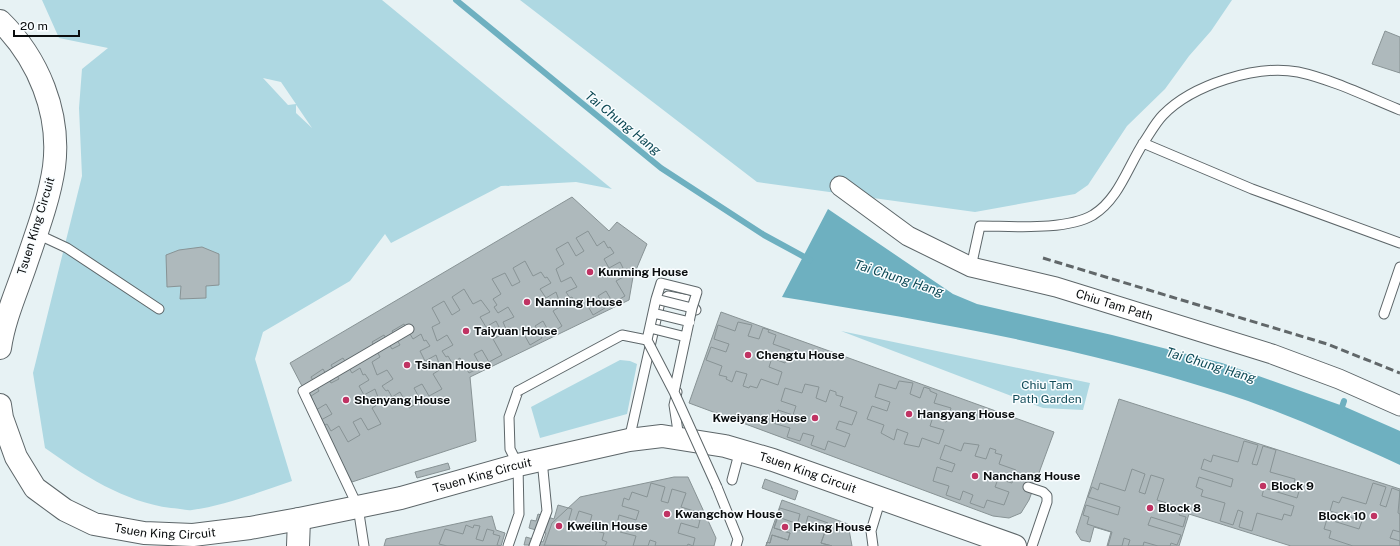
<svg xmlns="http://www.w3.org/2000/svg" width="1400" height="546" font-family="'Public Sans',sans-serif">
<style>
.green{fill:#aed8e2;fill-rule:evenodd}
.water{fill:#6eb0c0}
.lines{fill:none;stroke-linecap:round;stroke-linejoin:round}
.stream{stroke:#6eb0c0;stroke-width:6}
.building{fill:#aeb9bc;stroke:#889395}
.lane-casing{stroke:#5d6669;stroke-width:11}
.street-casing{stroke:#5d6669;stroke-width:21}
.secondary-casing{stroke:#5d6669;stroke-width:24}
.lane{stroke:#fff;stroke-width:9}
.street{stroke:#fff;stroke-width:19}
.secondary{stroke:#fff;stroke-width:22}
.rail{stroke:#616769;stroke-width:3;stroke-dasharray:8 4;stroke-linecap:butt}
.lane-bridge-casing{stroke:#5d6669;stroke-width:11;stroke-linecap:butt}
.lane-bridge{stroke:#fff;stroke-width:9}
.poi-dot{fill:#c03363;stroke:#f9fdff;stroke-width:1.5}
.labels{text-anchor:middle;dominant-baseline:central;stroke-width:3;stroke-linejoin:round;paint-order:stroke}
.street-label{font-size:12px;fill:#0a0d0e;stroke:#f9fdff}
.poi-label{font-size:12px;font-weight:bold;fill:#0a0d0e;stroke:#f9fdff;text-anchor:start}
.park-label{font-size:12px;fill:#114b58;stroke:#f9fdff}
.water-label{font-size:13px;font-style:italic;fill:#0d4955;stroke:#f9fdff}
</style>
<rect width="100%" height="100%" fill="#e7f2f4"/>
<!-- green -->
<path class="green" d="M42,0H382L612,189L576,182L501,186L391,243L385,234L350,281L263,332L255,359L292,481C260,492 226,505 192,510C186,511 178,508 171,508C124,502 83,475 45,448L33,373L82,176L79,108L82,69L108,48L59,38ZM263,78L281,82L296,104L288,105ZM296,105L297,106L312,128L296,113Z
M520,0H1232L1211,31L1189,56L1165,89L1127,126L1088,185L1075,194L975,212L757,182Z
M841,331L1090,383L1083,410L1043,408Z
M620,360L630,361L637,364L627,414L540,438L531,407Z"/>
<!-- water -->
<path class="water" d="M828,209L953,294L977,304L1112,335L1222,363L1343,406L1400,431V465C1342,439 1284,412 1224,393C1079,347 931,321 782,297Z"/>
<g class="lines">
<!-- stream -->
<path class="stream" d="M456,0L661,168L764,235L810,260
M1340,413L1344,401"/>
</g>
<!-- building -->
<path class="building" d="M1385,31L1400,37V73L1372,64Z
M572,197L609,231L617,222L647,244L633,277L629,300L470,377L476,441L352,482L290,363Z
M588,231L597,246L604,241L608,248L610,247L614,253L604,259L609,268L620,262L623,268L621,269L625,276L616,281L625,296L613,303L606,291L598,296L605,308L593,315L584,299L576,304L572,297L570,298L566,292L577,287L571,277L561,282L556,269L564,264L556,249L568,242L576,256L584,251L576,238Z
M202,247L219,254V285L206,286V298L180,299L181,286L167,287L166,255L179,250Z
M525,261L533,276L541,272L545,278L547,277L551,283L540,289L546,298L556,292L561,306L553,311L562,326L550,334L543,321L535,326L542,338L530,345L521,329L512,334L509,327L506,329L503,322L514,317L508,307L498,313L494,307L497,305L493,299L501,294L492,279L505,273L512,286L520,282L513,268Z
M464,289L473,304L481,300L490,312L480,317L486,327L496,321L499,327L497,328L501,335L493,339L502,355L489,362L482,350L474,354L481,367L469,373L460,358L452,363L448,356L446,357L442,351L453,345L447,335L437,341L432,327L440,323L432,308L444,301L452,315L460,310L452,297Z
M721,312L1054,432L1029,500L1021,513L1009,518L993,516L689,403Z
M738,322L752,325L748,336L759,339L763,328L769,330L768,332L776,335L773,344L790,350L785,363L772,358L769,367L782,372L778,385L761,379L757,388L750,386L749,388L743,386L747,374L736,371L732,382L726,379L727,377L719,375L722,366L706,360L711,347L726,352L729,344L714,339L718,325L735,331Z
M404,324L413,339L421,334L424,341L426,340L430,346L420,351L425,361L436,355L441,369L433,374L442,389L429,396L422,384L414,388L421,401L409,408L400,392L392,397L388,390L386,391L382,386L393,379L387,370L377,375L372,362L380,357L372,342L384,335L392,349L400,345L392,331Z
M343,358L352,373L360,368L363,375L365,374L369,380L359,386L364,395L375,389L380,403L372,408L381,424L368,430L361,418L353,422L360,435L348,442L339,426L331,431L327,424L325,425L321,420L332,414L326,404L316,410L311,396L319,391L311,377L323,369L331,383L339,379L331,365Z
M899,381L913,383L910,394L920,398L924,387L930,389V391L937,394L934,403L951,408L946,422L933,417L930,426L944,430L939,444L922,438L919,447L904,444L908,433L897,429L894,440L881,433L884,425L867,419L872,406L887,411L890,402L875,397L879,384L896,389Z
M805,384L819,387L816,398L826,402L830,390L836,392V395L843,397L840,406L857,412L852,425L839,421L836,429L850,434L845,447L828,441L825,450L811,445L814,436L803,433L800,441L787,437L790,428L773,423L778,410L793,415L796,406L781,401L785,388L802,393Z
M1119,399L1400,489V546H1291L1189,514L1179,546H1107L1111,532L1094,527L1090,542L1081,540L1076,532Z
M1244,441L1258,445L1252,464L1257,465L1263,446L1276,450L1270,472L1295,479L1293,486L1300,488L1297,498L1264,488L1262,496L1294,506L1291,516L1284,514L1282,520L1257,513L1252,531L1239,527L1243,512L1238,510L1233,525L1220,521L1225,503L1201,496L1203,490L1196,487L1199,477L1231,487L1233,479L1201,469L1204,459L1211,462L1213,455L1238,462Z
M964,443L979,445L975,456L986,459L990,448L996,450L995,453L1002,455L999,464L1016,470L1012,483L998,479L995,487L1009,492L1004,505L987,500L984,508L970,503L973,495L963,491L960,500L946,495L949,486L933,481L937,467L952,472L955,464L940,459L945,445L961,451Z
M448,463L450,469L417,478L415,472Z
M1132,469L1145,474L1139,492L1145,494L1151,475L1164,479L1157,500L1182,508L1179,515L1186,517L1183,527L1151,517L1148,525L1181,535L1177,545L1171,543L1170,546H1158L1144,542L1143,546H1128L1130,540L1124,538L1122,546H1108L1112,532L1087,524L1089,517L1083,515L1086,505L1118,515L1120,507L1088,497L1092,487L1098,490L1100,483L1125,491Z
M674,477H688L716,538L714,546H544L552,523L580,497Z
M765,479L798,491L795,500L762,488Z
M651,483L665,487L661,501L668,503L672,489L686,493L681,507L697,512L695,519L700,520L698,528L681,523L678,533L695,538L693,546L688,544L687,546H655L656,542L650,540L648,546H633L636,536L620,532L622,525L617,524L619,515L636,520L639,511L622,506L624,498L629,500L632,492L647,497Z
M1373,483L1386,487L1380,505L1386,507L1392,488L1400,491L1398,513L1400,514V532L1393,530L1390,538L1400,541V546H1353L1329,538L1331,531L1324,529L1327,519L1359,529L1362,521L1330,511L1333,501L1339,503L1342,497L1366,504Z
M782,500L848,524L852,546H766Z
M558,505L572,509L568,523L574,525L579,511L592,515L588,529L604,533L602,540L607,542L605,546L524,545L526,537L543,542L546,533L529,528L531,520L536,521L538,514L554,519Z
M780,508L800,514L796,529L804,531L808,516L828,523L821,543L832,546H766L767,542L770,543L772,535L788,540L790,533L774,528Z
M492,516L496,530L505,533L501,546H384L386,539Z
M778,517L798,524L796,529L804,531L805,526L825,532L821,543L832,546H766L767,542L770,543L772,535L788,540L790,533L774,528Z
M466,525L473,528L474,525L480,526L476,539L483,541L487,529L494,531L493,534L500,536L497,545L501,546H447L439,544L445,529L463,534Z"/>
<g class="lines">
<!-- lane casing -->
<g class="lane-casing">
<path id="lane" d="M1143,143L1252,189L1400,243
M37,234L67,248L159,309
M971,267L980,226C1012,226 1065,231 1093,215C1119,199 1128,166 1144,142C1150,133 1156,122 1163,115C1192,85 1257,64 1298,72C1331,79 1368,97 1400,110
M1384,314L1400,267
M677,392L674,405L679,438
M629,440L660,302L668,296L689,300L696,310
M732,480L740,450
M717,487L738,539L736,546
M1028,487L1043,492L1047,496V502L1032,546
M364,546L358,507L303,391L409,329
M508,546L519,514L518,465L510,449L509,417L518,391
M534,546L547,511L542,460
M873,546L871,531L881,498"/>
</g>
<!-- street casing -->
<g class="street-casing">
<g id="street">
<path id="s1" d="M840,186L908,236L971,267L1056,287L1272,354L1339,379L1400,406"/>
</g>
</g>
<!-- secondary casing -->
<g class="secondary-casing">
<g id="secondary">
<path d="M0,21C38,58 61,113 54,167C49,201 36,234 25,267C16,293 4,320 0,348"/>
<path id="s2" d="M0,405L2,418L16,457L35,488L65,510L94,524L144,533L193,535L250,528L299,519L401,498L518,465L629,440L662,436L725,446L773,460L1015,546"/>
<path d="M298,546L299,519"/>
</g>
</g>
<!-- lane -->
<use href="#lane" class="lane"/>
<!-- street -->
<use href="#street" class="street"/>
<!-- secondary -->
<use href="#secondary" class="secondary"/>
<!-- rail -->
<path class="rail" d="M1043,258L1327,344L1400,373"/>
<!-- lane-bridge casing -->
<g class="lane-bridge-casing">
<path id="lane-bridge" d="M656,299L661,283L697,292L692,308
M653,313L690,322
M650,328L686,337
M647,340L656,299L692,308L674,392
M518,391L622,335L647,340L674,392L717,487"/>
</g>
<!-- lane-bridge -->
<use href="#lane-bridge" class="lane-bridge"/>
</g>
<!-- markers -->
<g class="poi-dot">
<circle cx="590" cy="272" r="4"/>
<circle cx="527" cy="302" r="4"/>
<circle cx="466" cy="331" r="4"/>
<circle cx="748" cy="355" r="4"/>
<circle cx="407" cy="365" r="4"/>
<circle cx="346" cy="400" r="4"/>
<circle cx="909" cy="414" r="4"/>
<circle cx="815" cy="418" r="4"/>
<circle cx="975" cy="476" r="4"/>
<circle cx="1263" cy="486" r="4"/>
<circle cx="1150" cy="508" r="4"/>
<circle cx="667" cy="514" r="4"/>
<circle cx="1374" cy="516" r="4"/>
<circle cx="559" cy="526" r="4"/>
<circle cx="785" cy="527" r="4"/>
</g>
<g class="labels">
<!-- street labels -->
<g class="street-label">
<text transform="translate(36 226) rotate(-73)">Tsuen King Circuit</text>
<text stroke="none"><textPath href="#s1" startOffset="303">Chiu Tam Path</textPath></text>
<text stroke="none"><textPath href="#s2" startOffset="891">Tsuen King Circuit</textPath></text>
<text stroke="none"><textPath href="#s2" startOffset="556">Tsuen King Circuit</textPath></text>
<text stroke="none"><textPath href="#s2" startOffset="232">Tsuen King Circuit</textPath></text>
</g>
<!-- poi labels -->
<g class="poi-label">
<text x="598" y="272">Kunming House</text>
<text x="535" y="302">Nanning House</text>
<text x="474" y="331">Taiyuan House</text>
<text x="756" y="355">Chengtu House</text>
<text x="415" y="365">Tsinan House</text>
<text x="354" y="400">Shenyang House</text>
<text x="917" y="414">Hangyang House</text>
<text x="807" y="418" text-anchor="end">Kweiyang House</text>
<text x="983" y="476">Nanchang House</text>
<text x="1271" y="486">Block 9</text>
<text x="1158" y="508">Block 8</text>
<text x="675" y="514">Kwangchow House</text>
<text x="1366" y="516" text-anchor="end">Block 10</text>
<text x="567" y="526">Kweilin House</text>
<text x="793" y="527">Peking House</text>
</g>
<!-- park labels -->
<g class="park-label">
<text x="1047" y="385">Chiu Tam<tspan x="1047" dy="14">Path Garden</tspan></text>
</g>
<!-- water labels -->
<g class="water-label">
<text transform="translate(623 123) rotate(39)">Tai Chung Hang</text>
<text transform="translate(899 278) rotate(18)">Tai Chung Hang</text>
<text transform="translate(1211 365) rotate(17)">Tai Chung Hang</text>
</g>
</g>
<!-- scale -->
<path d="M14 30v6h65v-6" fill="none" stroke="#0a0d0e" stroke-width="2"/>
<text x="20" y="30" font-size="12" fill="#0a0d0e" stroke="#f9fdff" stroke-width="3" paint-order="stroke">20 m</text>
</svg>
